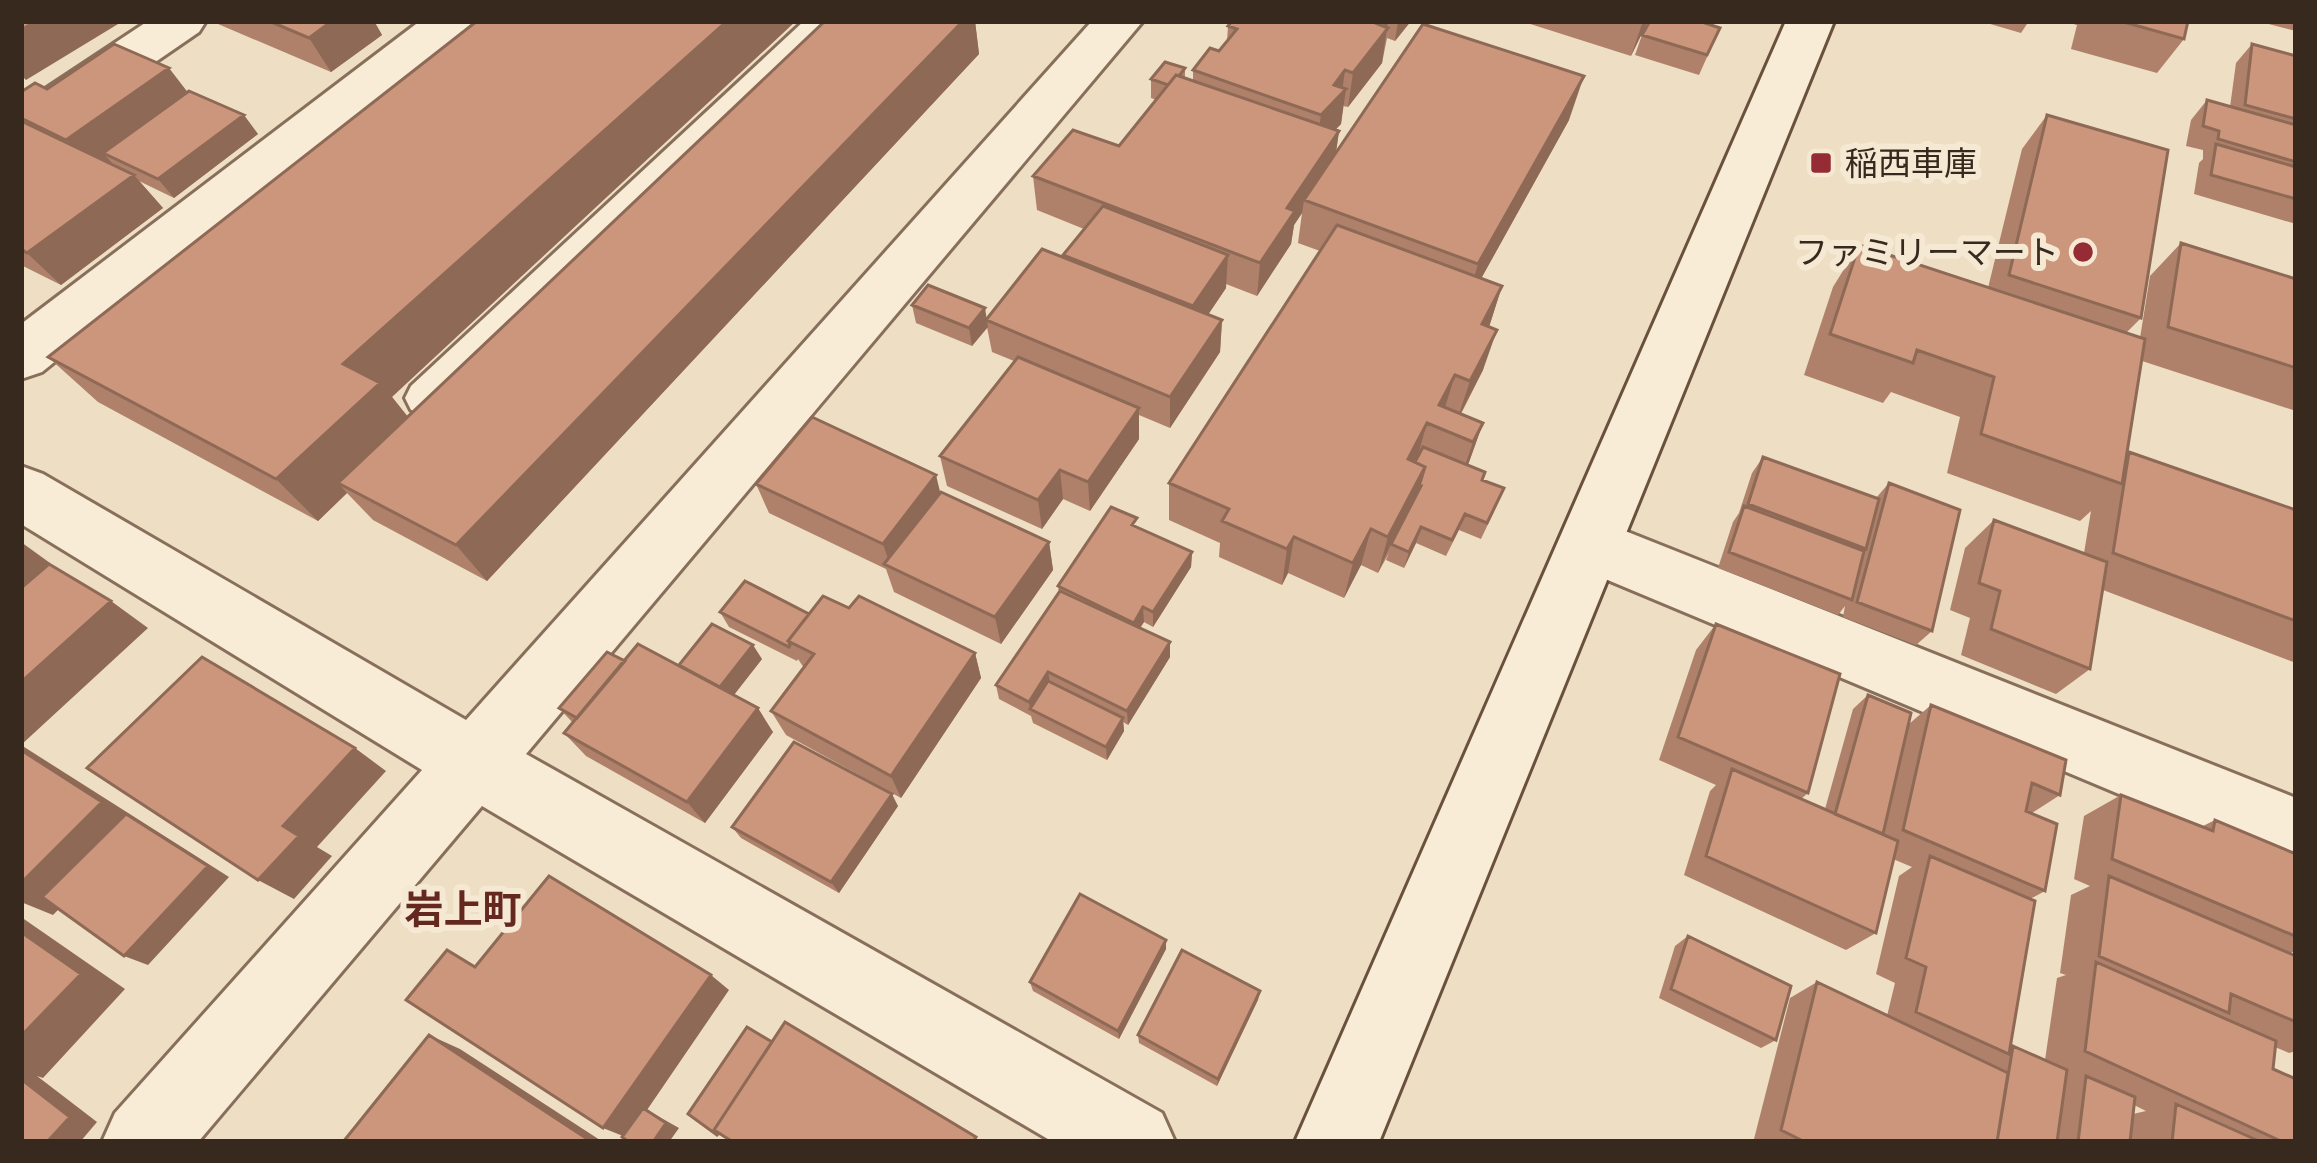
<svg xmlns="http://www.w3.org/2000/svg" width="2317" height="1163" font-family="'Source Serif 4','Noto Sans JP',serif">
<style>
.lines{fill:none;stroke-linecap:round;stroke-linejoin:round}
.lane-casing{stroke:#886f5b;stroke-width:6}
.street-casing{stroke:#886f5b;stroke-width:6}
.secondary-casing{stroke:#69513e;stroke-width:6}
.lane{fill:#f8ecd7;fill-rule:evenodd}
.street{fill:#f8ecd7;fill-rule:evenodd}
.secondary{fill:#f8ecd7;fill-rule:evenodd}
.wall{fill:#af816a;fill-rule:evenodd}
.shaded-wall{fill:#8e6956}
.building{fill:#cb967b;stroke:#8e6956;stroke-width:3}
.poi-dot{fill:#952c35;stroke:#f5e9d4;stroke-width:4.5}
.labels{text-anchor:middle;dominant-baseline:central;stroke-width:12;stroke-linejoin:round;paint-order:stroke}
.poi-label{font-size:33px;fill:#38291f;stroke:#f5e9d4;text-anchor:start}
.quarter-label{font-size:39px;font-weight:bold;fill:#64281f;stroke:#f5e9d4}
</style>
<rect width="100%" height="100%" fill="#eddec4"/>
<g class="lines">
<!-- lane casing -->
<g class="lane-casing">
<path id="lane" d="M804,21H843L443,410L427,415L411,410L405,398L411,386Z"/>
</g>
<!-- street casing -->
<g class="street-casing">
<path id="street" d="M148,21H206L199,32L39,142L21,148V105Z
M420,21H475L42,372L21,379V324Z
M1092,21H1143L526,754L1162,1113L1175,1142H1053L482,806L198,1142H102L115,1113L422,770L21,524V466L43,474L466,720Z
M1590,517L2296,798V868L1567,563L1558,544L1567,525Z"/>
</g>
<!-- secondary casing -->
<g class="secondary-casing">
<path id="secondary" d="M1786,21H1834L1379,1142H1295Z"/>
</g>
<!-- lane -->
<use href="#lane" class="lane"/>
<!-- street -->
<use href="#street" class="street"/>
<!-- secondary -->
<use href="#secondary" class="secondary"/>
</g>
<!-- wall -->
<path class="wall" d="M211,21H374L382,35L331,72Z
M825,21H975L979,54L487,581L373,520L347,493L318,521L98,402L48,357L392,397L408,417Z
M1232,21H1411L1395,41L1387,38L1382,63L1348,107L1343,106L1341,124L1335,130L1339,131L1336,153L1569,120L1481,278L1502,286L1489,327L1483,370L1461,414L1483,423L1468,465L1483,480L1497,505L1481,539L1459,530L1446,556L1416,543L1404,568L1386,560L1389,553L1378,573L1361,565L1344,598L1288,573L1282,585L1219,557L1220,543L1169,520V483L1320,251L1298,243L1302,213L1294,225L1291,244L1257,296L1226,284V288L1208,315L1222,320L1220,352L1170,428L1139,415V439L1090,511L1063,499L1042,529L947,486L940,456L1014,361L992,352L987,327L972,346L916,323L912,305L986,319L1063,258V255L1084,229L1037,210L1033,176L1119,146L1156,100L1151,98V79L1185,68V78L1193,80V70L1219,51L1227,41L1228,26Z
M1521,21H1648L1631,56Z
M1980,21H2029L2021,33Z
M2062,21H2188L2184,39L2157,73L2071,49L2077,25Z
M2257,21H2296V31Z
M1720,28L1699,75L1635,55L1642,35Z
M2252,44L2296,56V224L2194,194L2199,163L2203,159V150L2186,146L2191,120L2207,100L2230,107L2236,63Z
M47,89L188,92L258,134L174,198L139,181L163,208L61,285L21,265V92Z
M2047,115L2141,318L2126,333L2140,338L2150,276L2181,243L2296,279V411L2142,361L2126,454L2296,510V663L2103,590L2090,669L2056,694L1961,655L1970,618L1950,610L1965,548L1994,520L2084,553L2091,511L2080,521L1947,473L1960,417L1891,392L1883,403L1804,375L1833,287L1859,245L1988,288L2022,149Z
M1763,457L1876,498L1889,483L1932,631L1916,645L1843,617L1845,606L1838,615L1718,568L1733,522L1739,513L1752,473Z
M756,484L940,492L1049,542L1053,570L1001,644L894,592L886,569L769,513Z
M1137,527L1192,552L1191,567L1153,627L1144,622L1140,628L1170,642V657L1128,725L1123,722L1124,731L1107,760L1033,723L1031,716L999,699L996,685L1059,593L1058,586Z
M849,608L975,653L981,678L901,798L786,735L771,711L804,668L798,659L797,661L729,627L720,612L809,614Z
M1716,624L1808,793L1801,799L1825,809L1853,709L1868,695L1909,724L1931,705L2060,795L2032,813L2045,891L2030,899L2010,1047L2013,1046L2045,1060L2057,978L2066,975L2060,973L2071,895L2090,886L2074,879L2084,816L2121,795L2201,827L2215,820L2296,854V951L2289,953L2296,956V1051L2289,1053L2275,1047L2273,1069L2296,1142H1759L1754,1139L1790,998L1817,982L1887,1016L1895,983L1876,974L1899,876L1912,867L1893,859L1876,933L1846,950L1684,875L1710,791L1716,785L1659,760L1696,650ZM2134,1105L2146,1111L2133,1114Z
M762,659L734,695L773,732L705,823L586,756L564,733L573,723L559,708L625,661L680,666Z
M898,806L839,893L741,838L732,827Z
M1688,936L1776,1040L1761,1048L1659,998L1675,946Z
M1166,949L1119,1039L1033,991L1030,982Z
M1260,991L1217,1086L1139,1043L1138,1035Z"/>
<!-- shaded-wall -->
<path class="shaded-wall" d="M36,21H123L26,80L21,75V30Z
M332,21H374L382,35L331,72L309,38Z
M727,21H796L392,397L416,427L338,483L347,493L318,521L276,479L343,364Z
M963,21H975L979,54L487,581L456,545Z
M1377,21H1379L1375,45L1381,37L1384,21H1388L1382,63L1348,107L1353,73Z
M1398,21H1411L1395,41Z
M1643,21H1648L1631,56Z
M169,68L196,103L103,153L112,163L97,174L66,140Z
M1345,70L1342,93L1346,89L1341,124L1316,149L1321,115L1334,85Z
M1584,76L1569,120L1466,306L1478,264Z
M244,115L258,134L174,198L158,179Z
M1339,131L1334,165L1304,200L1302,213L1294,225L1291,244L1257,296L1260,263L1287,208Z
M134,175L163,208L61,285L27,253Z
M1228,255L1226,288L1192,338L1193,306Z
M1502,286L1489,327L1482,324Z
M985,308L988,327L972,346L969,328Z
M1222,320L1220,352L1170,428V397Z
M1497,330L1483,370L1457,420L1470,381Z
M1455,375L1443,414L1439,405Z
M1139,408V439L1090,511L1088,482Z
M1427,423L1416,462L1408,459Z
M1483,423L1469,462L1460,480L1473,442Z
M1425,467L1414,504L1391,544L1378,573L1388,537Z
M1060,470L1063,499L1042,529L1038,500Z
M936,475L943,504L891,567L883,544Z
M1421,527L1416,543L1404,568L1409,552Z
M1371,529L1361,565L1344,598L1353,563Z
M1294,537L1288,573L1282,585L1287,549Z
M21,542L50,563L21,588Z
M1049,542L1053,570L1001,644L995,617Z
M1192,552L1191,567L1153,627V612Z
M111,601L148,628L21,745V682Z
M1143,607L1144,622L1134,637V623Z
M1170,642V657L1128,725L1127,711Z
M753,645L762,659L729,701L720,687Z
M975,653L981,678L901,798L891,776Z
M1048,672L1051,686L1030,709L1031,716L1029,702Z
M758,708L773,732L705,823L687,802Z
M1123,718L1124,731L1107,760L1106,747Z
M21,745L229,877L148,965L124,956L143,824L53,915L21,902Z
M355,748L386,771L317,847L332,856L294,899L258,880L283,826Z
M892,794L898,806L839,893L831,882Z
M21,917L125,989L43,1078L37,1076L97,1122L80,1142H47L21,1079Z
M1166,940V949L1119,1039L1118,1031Z
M711,975L729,990L647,1110L679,1128L669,1142H653L628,1138L603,1128Z
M1260,991L1258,1000L1217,1086L1218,1079Z
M429,1035L460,1049L603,1142H592Z"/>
<!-- building -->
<path class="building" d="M21,21H36L21,30Z
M269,21H332L309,38Z
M477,21H727L343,364L380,383L276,479L48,357Z
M825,21H963L456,545L338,483Z
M1232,21H1377L1375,23L1388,28L1353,73L1345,70L1334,85L1346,89L1321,115L1193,70L1210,48L1219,51L1237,29L1228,26Z
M1650,21H1699L1720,28L1707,55L1642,35Z
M2120,21H2188L2184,39Z
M1423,24L1584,76L1478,264L1304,200Z
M114,44L169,68L66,140L21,118V92L35,83L47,89Z
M2252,44L2296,56V119L2245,105Z
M1165,62L1185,68L1179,76L1176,75L1168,85L1151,79Z
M1176,75L1339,131L1287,208L1295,211L1260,263L1033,176L1073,130L1119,146Z
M189,91L244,115L158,179L103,153Z
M2207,100L2296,125V162L2218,139L2219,131L2203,126Z
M2047,115L2168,150L2141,318L2009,275Z
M21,121L134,175L27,253L21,249Z
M2216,144L2296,167V199L2211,175Z
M1103,206L1228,255L1193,306L1063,255Z
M1337,225L1502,286L1482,324L1497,330L1470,381L1455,375L1439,405L1483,423L1473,442L1427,423L1408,459L1425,467L1388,537L1371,529L1353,563L1294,537L1287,549L1222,521L1229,509L1169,483Z
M2181,243L2296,279V368L2168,327Z
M1859,245L2145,339L2122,484L1981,434L1994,377L1917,350L1913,363L1830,334Z
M1042,249L1222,320L1170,397L986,320Z
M928,285L985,308L969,328L912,305Z
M1018,357L1139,408L1088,482L1060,470L1038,500L940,456Z
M812,417L936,475L883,544L756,484Z
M1423,447L1485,472L1482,480L1504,488L1487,523L1465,514L1452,540L1421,527L1409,552L1391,544L1421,486H1419L1425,467L1415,462Z
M2129,452L2296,510V621L2113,553Z
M1763,457L1879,499L1866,549L1748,504Z
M1889,483L1960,510L1932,631L1857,602Z
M941,492L1049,542L995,617L884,564Z
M1744,506L1864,551L1852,600L1729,552Z
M1111,507L1137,518L1132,525L1192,552L1153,612L1143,607L1134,623L1058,586Z
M1994,520L2107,562L2090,669L1991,629L2000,591L1979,583Z
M49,564L111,601L21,682V588Z
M745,581L809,614L788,641L790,645L789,647L720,612Z
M1060,591L1170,642L1127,711L1048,672L1029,702L996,685Z
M823,596L849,608L859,596L975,653L891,776L771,711L814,654L788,641Z
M712,624L753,645L720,687L679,665Z
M1716,624L1840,674L1808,793L1678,737Z
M638,644L758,708L687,802L564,733Z
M607,652L625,661L577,718L559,708Z
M202,657L355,748L283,826L299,836L258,880L87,768Z
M1048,681L1123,718L1106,747L1030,709Z
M1868,695L1911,713L1883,834L1835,814Z
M1931,705L2066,760L2060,795L2032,783L2026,811L2057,824L2045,891L1903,830Z
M794,742L892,794L831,882L732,827Z
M21,750L102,802L21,883Z
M1732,769L1898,841L1876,933L1706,856Z
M2121,795L2213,831L2215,820L2296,854L2295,936L2112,859Z
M126,814L208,866L124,956L42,897Z
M1930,856L2035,901L2009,1054L1916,1012L1926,967L1906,958Z
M549,876L711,975L603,1128L406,1000L447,950L475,967Z
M2109,876L2296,956V1022L2231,994L2229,1013L2099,956Z
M1080,894L1166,940L1118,1031L1030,982Z
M21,932L81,974L21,1036Z
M1688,936L1791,986L1776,1040L1671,989Z
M1182,950L1260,991L1218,1079L1138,1035Z
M2096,962L2276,1041L2273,1069L2296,1079V1142H2283L2085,1051Z
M1817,982L2008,1073L1997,1142H1805L1781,1130Z
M785,1022L976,1137L973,1142H733L714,1130Z
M747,1027L772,1042L714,1130L719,1133L717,1135L688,1114Z
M429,1035L592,1142H343Z
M2013,1046L2067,1070L2057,1142H1997Z
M2086,1076L2135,1097L2130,1142H2078Z
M21,1079L70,1117L47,1142H21Z
M2176,1104L2261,1142H2172Z
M643,1108L666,1123L653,1142H629L622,1137Z"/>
<!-- markers -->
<g class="poi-dot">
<rect x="1809" y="151" width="24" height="24" rx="6"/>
<circle cx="2083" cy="252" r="12"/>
</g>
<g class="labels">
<!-- poi labels -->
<g class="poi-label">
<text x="1845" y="163">稲西車庫</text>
<text x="2059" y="252" text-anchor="end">ファミリーマート</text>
</g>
<!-- quarter labels -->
<g class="quarter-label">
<text x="463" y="909">岩上町</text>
</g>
</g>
<!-- border -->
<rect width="2317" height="1163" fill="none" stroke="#38291f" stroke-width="48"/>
</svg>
